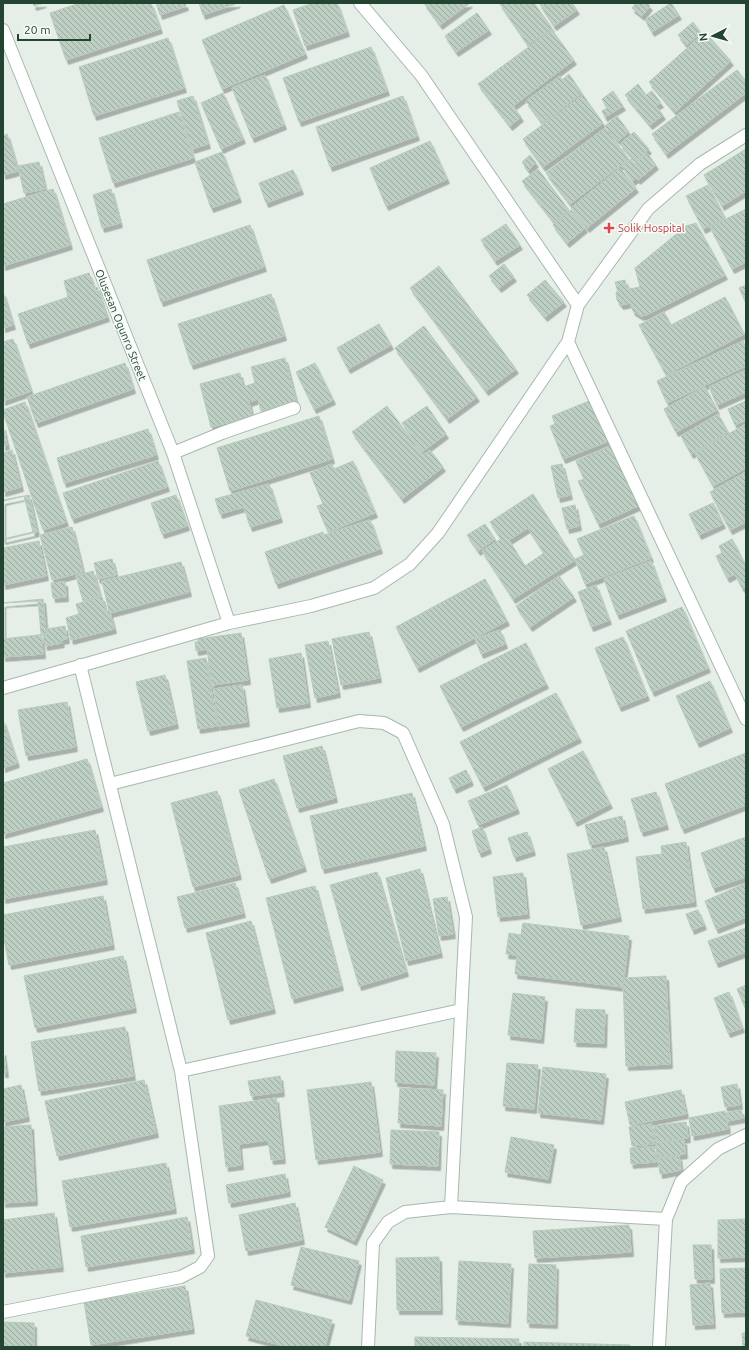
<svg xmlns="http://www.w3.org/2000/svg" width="749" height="1350" font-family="Ubuntu,sans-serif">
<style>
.building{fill:url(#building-back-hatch);stroke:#b7cabc;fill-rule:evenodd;filter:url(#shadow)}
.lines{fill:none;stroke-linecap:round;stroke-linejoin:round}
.minor-casing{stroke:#a7b8ad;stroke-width:14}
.minor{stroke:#fff;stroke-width:12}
.health-dot{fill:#e0444e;stroke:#f6fbf7;stroke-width:1.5}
.labels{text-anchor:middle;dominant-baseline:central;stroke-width:3;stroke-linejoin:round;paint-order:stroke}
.health-label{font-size:11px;fill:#be3a42;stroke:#f6fbf7;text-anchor:start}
.street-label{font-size:11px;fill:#224431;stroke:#f6fbf7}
</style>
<defs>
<pattern id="building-back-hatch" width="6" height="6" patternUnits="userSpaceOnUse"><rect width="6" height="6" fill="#bdcec2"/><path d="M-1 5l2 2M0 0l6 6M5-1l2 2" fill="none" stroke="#99a99e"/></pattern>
<filter id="shadow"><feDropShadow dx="2.5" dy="4.5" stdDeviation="0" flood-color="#0004"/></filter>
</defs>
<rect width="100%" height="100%" fill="#e5efe8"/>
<!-- building -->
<path class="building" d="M33,3H44L34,6Z
M80,3H151L160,29L66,60L50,13Z
M156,3H185L186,6L160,15Z
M199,3H238L203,15Z
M313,3H337L347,32L305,46L293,10Z
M424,3H470L440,25Z
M501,3H534L552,28L528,45L500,4Z
M539,3H572L577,10L554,26Z
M636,3H647L650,6L642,16L632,8Z
M671,3L679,15L652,32L645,20Z
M284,5L305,54L222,89L202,40Z
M477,13L489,30L456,52L445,36Z
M693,22L701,33L686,45L678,35Z
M552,30L574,60L513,106L521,117L510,126L478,84Z
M705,32L731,61L675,112L649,82Z
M168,38L184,88L94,116L79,67Z
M371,47L387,91L299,122L283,78Z
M737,70L746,81V93L666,154L652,134Z
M569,74L582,93L542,123L526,101L560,76L562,80Z
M265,75L284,125L252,138L232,88Z
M638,84L646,95L652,91L661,103L656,106L663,115L650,125L625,95Z
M613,91L623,106L605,117L602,111L607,108L602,99Z
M223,93L243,139L221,149L201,103Z
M583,95L603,123L543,167L523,139Z
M193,96L208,144L192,149L177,101Z
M403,96L417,136L330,167L316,127Z
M179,112L193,158L113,183L99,138Z
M617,116L629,132L618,141L605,126Z
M605,128L629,159L570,204L546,173Z
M634,132L649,149L636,161L620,144Z
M7,134L18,171L3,175V136Z
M430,141L447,179L386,206L370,168Z
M746,149V191L722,206L704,175Z
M222,152L239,198L211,208L195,162Z
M647,153L656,165L638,180L636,178L633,181L622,166L631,159L634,164Z
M530,155L536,163L528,170L522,162Z
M39,162L45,189L24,193L18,166Z
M620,168L636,188L587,228L571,208Z
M538,169L569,210L554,222L522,181Z
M293,170L301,190L266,203L259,183Z
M708,185L725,218L703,229L686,196Z
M53,189L70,245L3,266V204Z
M111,189L120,223L102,228L93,195Z
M746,209V262L732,269L710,227Z
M571,210L585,228L567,243L553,225Z
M696,223L725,275L646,315L641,316L633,311L630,303L621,305L617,300L616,292H618L615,282L625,280L626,288L629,287L630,289L640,287L635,268L686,226Z
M506,224L520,245L495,261L481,240Z
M250,225L264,267L161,302L147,260Z
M504,264L514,277L499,288L489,276Z
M439,266L516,369L486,391L410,288Z
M89,273L94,288L97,287L107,317L28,344L18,314L68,297L64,281Z
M545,280L564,302L545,317L527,295Z
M746,285V303L739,288Z
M3,292L13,325L3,328Z
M271,294L284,336L191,365L178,324Z
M725,297L744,334L666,375L639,325L664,312L671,325Z
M379,324L391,345L348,369L337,348Z
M424,326L477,397L447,419L395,348Z
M13,339L31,391L3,401V342Z
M743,341L746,348V366L667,403L657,381Z
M285,358L296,401L261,411L258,399L249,402L252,416L211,427L200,384L240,373L243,387L255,383L251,367Z
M125,363L133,389L36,423L27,397Z
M315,363L333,400L314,409L296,372Z
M746,370V392L717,405L709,387Z
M705,387L717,410L676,432L664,409Z
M594,399L611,440L563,459L550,426L555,424L552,416Z
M746,401V420L735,425L728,409Z
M25,402L66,522L43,530L3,412V410Z
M387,406L423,455L430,450L443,467L402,499L352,432Z
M427,406L446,434L422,452L402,423Z
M718,414L728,432L691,454L681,436Z
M319,416L332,459L230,491L217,448Z
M746,424V468L713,486L695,453Z
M3,426L7,445L3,446Z
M148,429L156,455L64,483L57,458Z
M612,445L640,505L598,524L578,481L584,479L576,461Z
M12,450L21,487L3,492V453Z
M158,461L167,487L72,519L63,493Z
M353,461L375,513L328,532L317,506L323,504L310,473L332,464L334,469Z
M562,464L570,495L558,498L551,466Z
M746,472V522L730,530L710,492Z
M269,484L280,518L250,527L244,507L220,514L215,499Z
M533,494L575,560L513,599L482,551L501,539L490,522ZM528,528L544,553L525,566L509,540Z
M29,495L37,532L3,540V501Z
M176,495L187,526L162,534L151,503Z
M24,496L33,532L3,539V500Z
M713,503L723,524L699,535L689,514Z
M575,505L579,526L567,529L562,508Z
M634,516L651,558L585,584L575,559L584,555L577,539Z
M370,520L380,549L276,584L265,552L323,532L324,535Z
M485,524L495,539L478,551L467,535Z
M72,527L83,572L52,580L40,535Z
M732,539L746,566V586L742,588L735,574L727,578L716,556L722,553L719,546Z
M39,541L46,576L3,585V548Z
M112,559L116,575L98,579L94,563Z
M651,561L664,597L617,615L604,579Z
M181,562L189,592L110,613L114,629L71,640L66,618L79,614L76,604L102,597L106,612L109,611L102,581Z
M93,571L100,596L83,601L76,576Z
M559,576L574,597L530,627L516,606Z
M485,579L507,621L417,668L396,627Z
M65,582L66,597L53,598L51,583Z
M596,585L609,620L591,627L578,592Z
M43,599L46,634L3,639V603Z
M38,601L43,654L3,657V603Z
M682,607L708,668L652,692L626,631Z
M65,626L67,639L61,640L62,643L45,646L43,635H47V629Z
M500,630L505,644L481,654L475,639Z
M369,632L379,678L341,685L332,639Z
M241,633L248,680L212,685L207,649L196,651L195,642H198V639Z
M623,637L647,696L619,707L595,648Z
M328,641L338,693L315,698L305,645Z
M526,643L546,684L461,727L440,686Z
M301,653L308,703L277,708L269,659Z
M206,658L217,726L198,729L187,661Z
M165,675L176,724L148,731L136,682Z
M710,681L730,728L697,743L676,696Z
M242,685L247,722L218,726L214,689Z
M556,693L579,738L483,787L460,742Z
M67,702L75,747L26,756L18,710Z
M3,720L17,763L3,768Z
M322,746L335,798L297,808L283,756Z
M583,751L610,804L575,822L548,769Z
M746,753V805L682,829L665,784Z
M87,759L101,807L3,834V783Z
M466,770L471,781L454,789L449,778Z
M274,779L304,867L269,879L239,790Z
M507,785L517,809L478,825L468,801Z
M217,791L239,875L193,887L171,803Z
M656,792L666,825L641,832L631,799Z
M412,793L424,846L322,869L310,816Z
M622,816L626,837L590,845L585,825Z
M482,827L489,849L479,853L472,831Z
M95,830L105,880L3,899V847Z
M527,832L533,851L514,857L508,838Z
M746,837V877L713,888L701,853Z
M686,842L694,902L643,909L636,857L662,854L661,846Z
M604,847L619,917L581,925L567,854Z
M420,869L440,953L406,961L386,878Z
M377,872L406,972L359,986L330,885Z
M523,873L527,914L498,917L493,877Z
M235,883L243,913L185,928L177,897Z
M746,883V917L716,929L705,901Z
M315,886L341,986L292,999L266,898Z
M103,896L112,945L9,965L3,934V915Z
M447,897L453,934L439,936L433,899Z
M698,910L704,925L692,930L686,914Z
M251,921L273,1009L228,1020L206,933Z
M523,923L629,936L623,987L515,974L517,955L506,954L509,933L521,935Z
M746,928V952L716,963L708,941Z
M123,956L134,1008L35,1028L24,976Z
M666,976L670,1064L626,1066L623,978Z
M746,985V1010L737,989Z
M729,992L742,1028L728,1033L714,998Z
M513,993L545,997L541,1039L508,1035Z
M576,1009L605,1010L604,1043L574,1042Z
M125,1027L133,1076L39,1091L31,1042Z
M3,1051L6,1073H3Z
M396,1051L436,1053L434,1085L395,1082Z
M507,1063L538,1065L534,1109L503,1106Z
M543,1067L606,1074L601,1120L538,1113Z
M280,1076L282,1092L251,1096L248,1081Z
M144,1080L156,1133L57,1156L45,1101Z
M371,1082L380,1152L316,1160L307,1090Z
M737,1084L740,1105L725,1107L721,1087Z
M21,1085L27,1117L3,1122V1089Z
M400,1088L443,1090L441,1126L398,1123Z
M681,1090L686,1114L630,1125L625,1102Z
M276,1098L283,1159L271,1160L268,1140L239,1144L241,1165L226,1167L219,1106Z
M741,1110L743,1118L728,1121L726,1113Z
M725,1111L728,1129L692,1136L689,1118Z
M686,1122L688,1138L656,1142L654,1126Z
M652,1124L654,1144L632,1146L629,1127Z
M31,1125L35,1201L3,1203V1127Z
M391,1130L439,1132L438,1166L390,1164Z
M511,1137L554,1145L548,1179L505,1172Z
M684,1140L685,1154L657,1158L656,1143Z
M654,1147L656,1162L631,1164L630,1148Z
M679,1156L681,1170L660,1174L658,1159Z
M166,1163L174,1209L70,1227L62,1181Z
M354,1166L383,1180L354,1241L325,1227Z
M285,1174L288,1192L229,1203L226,1185Z
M295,1203L302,1240L246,1251L239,1215Z
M54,1213L61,1267L3,1273V1220Z
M187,1217L192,1249L86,1267L81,1236Z
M746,1219V1257L718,1258V1220Z
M629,1225L631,1252L535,1258L533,1231Z
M693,1245H711L712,1279H695Z
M301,1247L359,1261L349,1300L291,1285Z
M439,1257L440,1310H397L396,1258Z
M459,1261L511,1264L508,1323L456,1320Z
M529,1264L556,1265L555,1324L527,1323Z
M746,1268V1312L722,1313L720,1269Z
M710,1283L713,1324L693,1325L690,1285Z
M185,1286L192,1329L91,1345L84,1302Z
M256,1300L332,1320L325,1347H288L246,1336Z
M3,1322L34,1323V1347H3Z
M742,1333H746V1347H743Z
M415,1337L519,1339L518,1347H415Z
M524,1342L630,1345V1347H524Z"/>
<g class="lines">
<!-- minor casing -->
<g class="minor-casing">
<path id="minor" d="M360,3L421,75L578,305
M3,30L173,453L229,623
M568,342L746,719
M173,453L222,433L294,408
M3,688L229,623L311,606L374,588L410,564L438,533L568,342L578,305L648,209L700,164L746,135
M110,784L359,721L384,723L403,733L443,824L466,917L451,1207
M181,1071L461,1010
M3,1312L181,1277L200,1267L208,1256L181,1071L80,665
M368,1347L373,1243L388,1222L405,1212L451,1207L666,1219
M659,1347L666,1219L681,1182L718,1149L746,1135"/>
</g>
<!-- minor -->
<use href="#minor" class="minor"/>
</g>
<!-- markers -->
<path class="health-dot" d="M607 222h4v4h4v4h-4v4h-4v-4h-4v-4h4z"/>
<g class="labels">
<!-- health labels -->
<g class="health-label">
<text x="618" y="228">Solik Hospital</text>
</g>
<!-- street labels -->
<g class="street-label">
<text transform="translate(121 325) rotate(68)">Olusesan Ogunro Street</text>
</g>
</g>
<!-- border -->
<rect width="749" height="1350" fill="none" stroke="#224431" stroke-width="8"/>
<!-- north arrow -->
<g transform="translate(713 36) rotate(264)" stroke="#f6fbf7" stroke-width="3" paint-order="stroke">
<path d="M0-3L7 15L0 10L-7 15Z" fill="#224431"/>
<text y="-6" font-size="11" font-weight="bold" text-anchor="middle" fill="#224431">N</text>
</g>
<!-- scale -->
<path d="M18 34v6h72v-6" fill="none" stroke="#224431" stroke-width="2"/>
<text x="24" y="34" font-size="12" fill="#224431" stroke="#f6fbf7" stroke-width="3" paint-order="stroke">20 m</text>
</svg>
